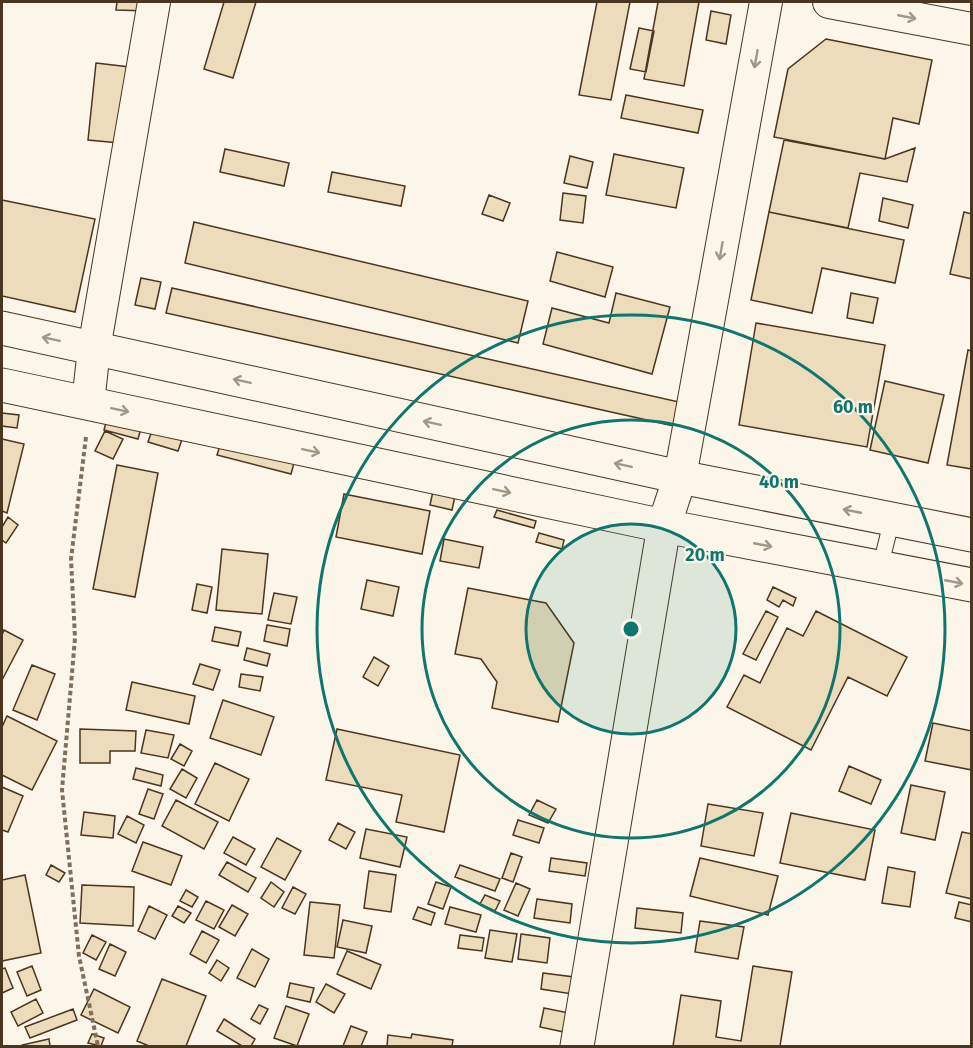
<svg xmlns="http://www.w3.org/2000/svg" width="973" height="1048" font-family="'Fira Sans',sans-serif">
<style>
.building{fill:#ecdcbc;stroke:#4a3520;stroke-width:1.5}
.lines{fill:none;stroke-linecap:round;stroke-linejoin:round}
.lane-casing{stroke:#4a3520;stroke-width:17}
.street-casing{stroke:#4a3520;stroke-width:34}
.secondary-casing{stroke:#4a3520;stroke-width:35}
.path{stroke:#7f6f5c;stroke-width:4;stroke-dasharray:4.5 3;stroke-linecap:butt}
.lane{stroke:#fbf6e9;stroke-width:15}
.street{stroke:#fbf6e9;stroke-width:32}
.secondary{stroke:#fbf6e9;stroke-width:33}
.oneway{stroke:#a29684}
.ring{fill:none;stroke:#0f766e;stroke-width:3}
.centre{fill:#0f766e;stroke:#fbf6e9;stroke-width:3}
.ring-label{font-size:18px;text-anchor:middle;font-weight:bold;fill:#0f766e;stroke:#fbf6e9;stroke-width:4.5;stroke-linejoin:round;paint-order:stroke}
</style>
<rect width="100%" height="100%" fill="#fbf6e9"/>
<!-- building -->
<path class="building" d="M117,2H149L148,11L116,10Z
M224,2H256L233,78L204,69Z
M597,2H630L611,100L579,95Z
M658,2H699L684,86L644,79Z
M711,11L731,15L726,44L706,40Z
M639,28L654,31L646,72L630,69Z
M826,39L932,60L919,124L893,118L885,159L774,137L788,69Z
M96,63L138,68L130,144L88,140Z
M626,95L703,110L698,133L621,118Z
M784,140L885,159L915,148L907,182L860,173L848,228L769,212Z
M225,149L289,163L284,186L220,172Z
M614,154L684,168L676,208L606,195Z
M570,156L593,162L587,188L564,183Z
M332,172L405,186L401,206L328,192Z
M563,193L586,196L583,223L560,220Z
M489,195L510,203L503,221L482,214Z
M883,198L913,205L908,228L879,221Z
M2,200L95,219L75,312L2,296Z
M769,212L904,240L895,283L822,268L812,313L751,300Z
M964,212L972,214V279L950,274Z
M194,222L528,301L518,343L185,263Z
M557,252L613,267L605,297L550,281Z
M141,278L161,282L155,309L135,305Z
M172,288L679,402L674,426L166,313Z
M616,293L670,307L652,374L543,344L552,308L609,323Z
M851,293L878,298L873,323L847,318Z
M756,323L885,345L867,447L739,425Z
M968,350L972,351V469L947,465Z
M885,381L944,395L928,463L870,450Z
M109,411L143,421L138,439L104,430Z
M2,413L19,415L17,428L2,426Z
M156,419L186,428L178,451L148,442Z
M226,426L299,445L291,474L217,455Z
M105,431L123,439L113,459L95,451Z
M2,439L24,444L7,513L2,511Z
M117,465L158,473L135,597L93,589Z
M433,491L455,496L452,510L430,505Z
M344,494L430,511L422,554L336,537Z
M497,510L536,521L534,528L494,517Z
M8,517L18,525L6,543L2,540V527Z
M539,533L564,540L562,549L536,542Z
M444,539L483,547L479,568L440,561Z
M222,549L268,554L262,614L216,610Z
M367,580L399,587L393,616L361,609Z
M197,584L212,587L207,613L192,610Z
M773,587L796,598L793,606L783,600L779,607L767,600Z
M468,588L546,603L574,643L558,722L492,708L497,682L481,659L455,654Z
M274,593L297,597L291,624L268,620Z
M766,611L778,617L756,660L743,654Z
M816,611L907,657L887,696L848,677L811,750L727,707L744,675L760,683L787,628L803,636Z
M267,625L290,629L287,646L264,641Z
M215,627L241,632L238,646L212,641Z
M4,630L23,640L2,680V635Z
M247,648L270,654L267,666L244,660Z
M374,657L389,666L378,686L363,677Z
M200,664L220,670L213,690L193,684Z
M32,665L55,674L37,720L13,710Z
M241,674L263,677L260,691L239,687Z
M132,682L195,696L189,724L126,710Z
M223,700L274,717L261,755L210,738Z
M7,716L57,741L32,790L2,775V727Z
M933,723L972,731V770L925,761Z
M80,729L136,731L135,751H110V763H80Z
M337,729L460,755L444,832L396,822L402,795L326,780Z
M146,730L174,735L168,758L141,753Z
M180,744L192,751L184,766L171,759Z
M215,763L249,779L229,821L195,804Z
M849,766L881,780L871,804L839,791Z
M136,768L163,775L161,786L133,779Z
M182,769L197,778L186,798L170,789Z
M911,785L945,792L935,840L901,833Z
M2,787L23,796L8,832L2,830Z
M148,789L163,794L154,819L139,814Z
M176,800L218,822L204,849L162,826Z
M537,800L556,809L548,823L529,815Z
M708,804L763,813L754,856L701,846Z
M84,812L115,816L113,838L81,835Z
M791,813L875,830L865,880L780,863Z
M127,816L144,825L136,843L118,834Z
M518,820L544,828L539,843L513,835Z
M338,823L355,832L346,849L329,840Z
M366,829L407,837L400,867L360,858Z
M962,832L972,834V899L946,893Z
M233,837L255,849L246,865L224,853Z
M277,838L301,851L285,880L261,867Z
M143,842L182,856L171,885L132,871Z
M511,853L522,857L513,882L502,878Z
M551,858L587,863L585,876L549,871Z
M700,858L778,876L768,915L690,896Z
M227,862L256,878L248,892L219,875Z
M51,865L65,873L59,882L46,875Z
M460,865L500,879L495,891L455,877Z
M888,867L915,872L910,907L882,903Z
M369,871L396,875L391,912L364,908Z
M25,875L41,953L2,961V880Z
M271,882L284,892L274,907L261,898Z
M436,882L451,887L443,909L428,904Z
M516,883L530,889L518,916L504,910Z
M82,885L134,887L133,926L80,923Z
M293,887L306,894L295,914L282,908Z
M186,890L198,897L192,907L180,901Z
M485,895L500,901L495,911L480,904Z
M537,899L572,904L570,923L534,918Z
M206,901L224,910L214,929L196,920Z
M310,902L340,905L334,958L304,955Z
M959,902L972,905V922L955,918Z
M232,905L248,914L235,936L219,927Z
M149,906L167,915L155,939L138,931Z
M178,906L191,913L184,923L172,916Z
M418,907L435,913L431,925L413,919Z
M450,907L481,915L476,932L445,924Z
M637,908L683,913L681,933L635,928Z
M343,920L372,926L366,953L337,947Z
M700,921L744,927L738,959L695,952Z
M490,930L517,934L512,962L485,958Z
M202,931L219,940L206,963L190,954Z
M521,934L550,938L547,963L518,959Z
M92,935L106,942L96,960L83,953Z
M460,935L484,938L482,951L458,948Z
M110,944L126,952L115,976L99,969Z
M252,949L269,959L255,987L237,978Z
M347,951L381,965L371,989L337,974Z
M217,960L229,968L221,981L209,973Z
M32,966L41,990L27,996L17,972Z
M753,966L792,972L780,1046H673L681,995L721,1001L716,1037L741,1041Z
M5,968L13,988L2,993V969Z
M543,973L574,977L572,994L541,989Z
M162,979L206,996L186,1046H149L137,1041Z
M290,983L314,988L310,1002L287,997Z
M326,984L345,994L334,1013L316,1002Z
M94,989L130,1007L118,1033L81,1015Z
M36,999L43,1013L18,1026L11,1012Z
M259,1005L268,1009L260,1024L251,1019Z
M286,1006L309,1014L297,1046L274,1038Z
M544,1008L569,1013L564,1032L540,1027Z
M73,1009L77,1020L30,1038L25,1027Z
M224,1019L255,1039L251,1046H242L217,1031Z
M351,1026L367,1032L361,1046H343Z
M92,1034L104,1038L101,1046L88,1043Z
M412,1034L453,1040L452,1046H387L388,1035L411,1038Z
M49,1039L50,1046H22V1045Z"/>
<g class="lines">
<!-- lane casing -->
<g class="lane-casing">
<path id="lane" d="M880,568L892,519"/>
</g>
<!-- street casing -->
<g class="street-casing">
<path id="street" d="M829,2L972,29
M88,403L94,349L154,2
M680,477L766,2"/>
</g>
<!-- secondary casing -->
<g class="secondary-casing">
<path id="secondary" d="M2,328L680,477L972,535
M2,385L664,526L972,585
M577,1046L664,526L680,477"/>
</g>
<!-- path -->
<path class="path" d="M86,437L71,559L75,638L62,790L79,956L98,1046"/>
<!-- lane -->
<use href="#lane" class="lane"/>
<!-- street -->
<use href="#street" class="street"/>
<!-- secondary -->
<use href="#secondary" class="secondary"/>
</g>
<!-- one-way arrows -->
<defs><path id="oneway-shaft" d="M-6 0H5M1.5-3L5.5 0L1.5 3" fill="none" stroke-width="1.6" stroke-linecap="round" stroke-linejoin="round" transform="scale(1.5)"/></defs>
<g class="oneway">
<use href="#oneway-shaft" transform="translate(907 17) rotate(11)"/>
<use href="#oneway-shaft" transform="translate(756 59) rotate(100)"/>
<use href="#oneway-shaft" transform="translate(721 251) rotate(100)"/>
<use href="#oneway-shaft" transform="translate(51 339) rotate(-168)"/>
<use href="#oneway-shaft" transform="translate(242 381) rotate(-168)"/>
<use href="#oneway-shaft" transform="translate(120 410) rotate(12)"/>
<use href="#oneway-shaft" transform="translate(432 423) rotate(-168)"/>
<use href="#oneway-shaft" transform="translate(311 451) rotate(12)"/>
<use href="#oneway-shaft" transform="translate(623 465) rotate(-168)"/>
<use href="#oneway-shaft" transform="translate(502 491) rotate(12)"/>
<use href="#oneway-shaft" transform="translate(852 511) rotate(-169)"/>
<use href="#oneway-shaft" transform="translate(763 545) rotate(11)"/>
<use href="#oneway-shaft" transform="translate(954 582) rotate(11)"/>
</g>
<!-- distance rings -->
<circle cx="631" cy="629" r="105" fill="#0f766e" fill-opacity=".12"/>
<g class="ring">
<circle cx="631" cy="629" r="105"/>
<circle cx="631" cy="629" r="209"/>
<circle cx="631" cy="629" r="314"/>
</g>
<circle cx="631" cy="629" r="9" class="centre"/>
<g class="ring-label">
<text x="853" y="413">60 m</text>
<text x="779" y="488">40 m</text>
<text x="705" y="561">20 m</text>
</g>
<!-- border -->
<rect width="973" height="1048" fill="none" stroke="#4a3520" stroke-width="6"/>
</svg>
